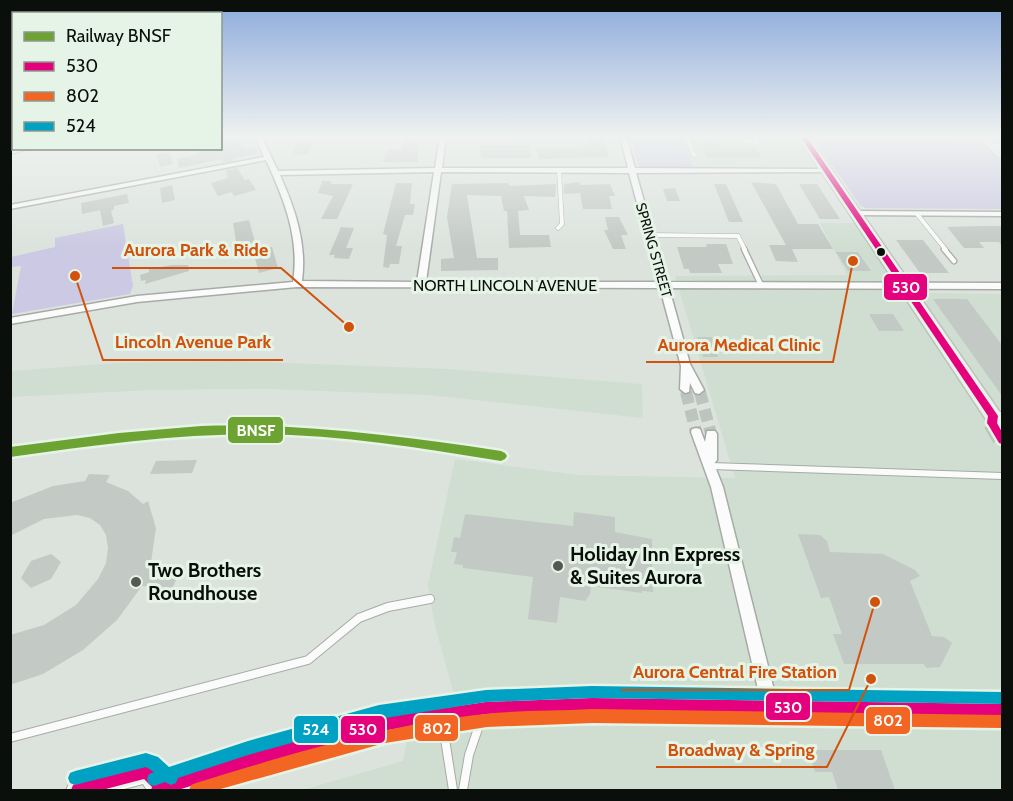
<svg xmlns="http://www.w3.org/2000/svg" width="1013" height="801" font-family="Cabin,sans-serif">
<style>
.built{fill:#d0ded1}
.green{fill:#cbc9e3}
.building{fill:#c3c9c4}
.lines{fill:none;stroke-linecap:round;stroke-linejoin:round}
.minor-tunnel-far1{stroke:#bdc3be;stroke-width:9;stroke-dasharray:9 4.5;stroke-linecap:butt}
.minor-tunnel{stroke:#bdc3be;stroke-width:12;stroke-dasharray:12 6;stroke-linecap:butt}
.primary-tunnel{stroke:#bdc3be;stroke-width:18;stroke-dasharray:18 9;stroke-linecap:butt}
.service-far3-casing{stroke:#a6aba6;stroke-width:5}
.service-far2-casing{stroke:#a6aba6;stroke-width:7}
.service-far1-casing{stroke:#a6aba6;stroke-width:8}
.service-casing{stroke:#a6aba6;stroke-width:10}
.minor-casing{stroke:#a6aba6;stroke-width:3}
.secondary-casing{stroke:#a6aba6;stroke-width:2}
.primary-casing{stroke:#bdc0be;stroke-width:3}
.service-far3{stroke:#fafbfa;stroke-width:4}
.service-far2{stroke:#fafbfa;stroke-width:4.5}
.service-far1{stroke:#fafbfa;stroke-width:6}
.service{stroke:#fafbfa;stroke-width:8}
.minor{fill:#fafbfa;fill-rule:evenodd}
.secondary{fill:#fafbfa;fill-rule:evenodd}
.primary{fill:#eaf0eb;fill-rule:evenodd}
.bus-1-casing{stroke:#e6f4e7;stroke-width:5}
.bus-2-casing{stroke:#e6f4e7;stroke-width:5}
.bus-3-casing{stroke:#e6f4e7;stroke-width:5}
.bus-1{fill:#e5007d;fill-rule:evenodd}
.bus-2{fill:#f26522;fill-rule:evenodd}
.bus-3{fill:#01a1c4;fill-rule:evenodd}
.rail-1-casing{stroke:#e6f4e7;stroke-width:5}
.rail-1{fill:#6ca333;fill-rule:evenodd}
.bus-dot{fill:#0b0f0b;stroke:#e6f4e7;stroke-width:2}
.poi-dot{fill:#545954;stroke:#e6f4e7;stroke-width:2}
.labels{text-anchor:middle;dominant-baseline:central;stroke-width:6;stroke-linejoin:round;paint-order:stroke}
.far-street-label{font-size:14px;fill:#0b0f0b;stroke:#e6f4e7}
.street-label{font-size:16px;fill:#0b0f0b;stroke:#e6f4e7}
.near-poi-label{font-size:20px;font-weight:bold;fill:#0b0f0b;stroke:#e6f4e7;text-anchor:start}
.leader{fill:none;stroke:#d2520c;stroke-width:2}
.callout-dot{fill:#d2520c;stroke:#e6f4e7;stroke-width:2}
.callout-label{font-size:18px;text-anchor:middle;font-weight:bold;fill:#d2520c;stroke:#e6f4e7;stroke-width:6;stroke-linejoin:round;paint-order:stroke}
.line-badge{stroke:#e6f4e7;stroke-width:2}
.badge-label{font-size:16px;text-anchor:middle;font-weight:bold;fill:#fff}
</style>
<rect width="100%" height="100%" fill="#dce3dd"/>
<!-- built -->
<path class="built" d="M681,136H796L817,167L694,168Z
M820,223H856L889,275H911L927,293L1002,294V790H302L403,761L410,722L459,712L434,622L428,585L455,459L579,475L735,478L675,276L847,275Z
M230,361L450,369L642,384L643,418L428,395L266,389L152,390L11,397V371L116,363Z"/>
<!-- green -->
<path class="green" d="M630,136H681L694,168L639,167Z
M823,139L979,141L1002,162V209L865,208L860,205L816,142Z
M123,224L133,286L130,294L12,314L21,266L11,267V257L55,247V238Z"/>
<!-- building -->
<path class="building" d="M220,136H237L243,148H257L258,153L232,159L233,161L223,162L222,159L179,168L177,159L199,154L196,148H220V140L227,148Z
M404,136H417L418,162H383L386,149H401Z
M589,136H604L609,157L539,159L536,148L590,146Z
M313,139L309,154L292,155L296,140Z
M699,141H718L721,148H756L762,158H707Z
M480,145H529L531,158H481Z
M169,152L173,164L160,167L157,154Z
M237,168L245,180L249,179L256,190L234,196L232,192L218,196L211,183L228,178L226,170Z
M322,181H331V184H353L337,219H321L333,196L318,193Z
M579,182L580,185L610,184L615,196H609L612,209H583L580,193L564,194V184Z
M751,182L776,184L798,224H818L833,249H792L798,262L776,261L769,245H786Z
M396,183H412L410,204H415L413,215H405L396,246H402L399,264H390L389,268L383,267L387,235L383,234Z
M509,183V186L556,184L555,197L524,196L529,210L518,211L520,235H549L551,247L509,248L507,211H504L501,196L467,195L477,258H498V270L441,271V259L454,258L447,217L452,184Z
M714,184H726L743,222H729Z
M799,184H817L840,219H820Z
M172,185L175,200L162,203L160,188Z
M675,188L680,201H667L663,189Z
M127,194L129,203L114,206V210H111L114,223L103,226L100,210L82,214L81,203Z
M605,217H619L628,235H621L626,249H613L604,230H608Z
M249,220L255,242L237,247L233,223Z
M985,226H1002V246L999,242H979L984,248H964L947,227Z
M341,227L354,228L346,248H353L349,259L334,258L335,255H329Z
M896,240H923L949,273H920Z
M706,244H726L733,264H718L722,273H690L689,269H684L677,247H707Z
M272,247L278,268L259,273L253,251Z
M836,252H858L871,271H848Z
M172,265H188L189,271L145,284L146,280L141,281L140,275L149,272V269Z
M933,299H967L1002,345V396Z
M869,314H893L904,331H879Z
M697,337H712L718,357H703Z
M197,460L192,473L150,474L156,461Z
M89,474L110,475L106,482L128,491L143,504L148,501L156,528L150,569L180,571L172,589L142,586L117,620L83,650L43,674L10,685V635L44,625L76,605L98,579L106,563L108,548L106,535L100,525L90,518L77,515L44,519L10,536V503L53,486L85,481Z
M574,512L615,517V532L652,539L653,592L642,591V593L591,586L590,594L585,601L560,597L557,623L528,619L533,577L463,568V565L454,564L457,552H451L454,537L460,538L465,514L573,526Z
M798,534L820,535L827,541L830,552L883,554L915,570L920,576L910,581L932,636L944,637L952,643L940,667L926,668L924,664H844L833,634H842L829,597L821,598Z
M51,554L61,562L51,579L31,588L21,578L31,561Z
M809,750H881L895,790H838L832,772H815Z"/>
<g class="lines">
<!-- minor-tunnel-far1 -->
<path class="minor-tunnel-far1" d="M685,389L686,394
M699,390L700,394"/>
<!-- minor-tunnel -->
<path class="minor-tunnel" d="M686,392L696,432
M700,392L711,434"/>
<!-- primary-tunnel -->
<path class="primary-tunnel" d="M992,423L1002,440"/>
<!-- service-far3 casing -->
<g class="service-far3-casing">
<path id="service-far3" d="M686,136L694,155
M741,136L744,141L758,142L755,136
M992,146H1002
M917,214L946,250
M558,228L562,224L559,170
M650,235L738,236L745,250"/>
</g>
<!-- service-far2 casing -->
<g class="service-far2-casing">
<path id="service-far2" d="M744,249L761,285
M944,249L954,261"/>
</g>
<!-- service-far1 casing -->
<g class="service-far1-casing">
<path id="service-far1" d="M711,466L1002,476"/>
</g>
<!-- service casing -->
<g class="service-casing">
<path id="service" d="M442,720L453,790
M10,738L308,660L359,618L388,607L430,599
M463,790L469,755L483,714"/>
</g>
<!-- minor casing -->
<g class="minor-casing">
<path id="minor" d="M255,136H261L278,171L435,168L440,136H446L442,168H628L620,136H626L635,168L828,169L830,170V172L636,173L667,282L1002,283V289L669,288L690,364L704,390L699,394L695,393L690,383L689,392L685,393L680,389L681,366L660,288L297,287L137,302L10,324V318L137,296L293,282C300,238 284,199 266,160L10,209V205L264,157ZM434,172L417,282L302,281C307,243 295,209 280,175ZM441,172L629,173L658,282H426Z
M952,136H980L977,138H955Z
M17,148H31L10,154V150Z
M854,211L1002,212V216L857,215L853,213Z
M696,428L700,429L705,442L707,431H715L717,434V460L714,464L723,487L778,706L775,711L770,714L765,711L762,706L711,487L691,432L692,429Z"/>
</g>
<!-- secondary casing -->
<g class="secondary-casing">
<path id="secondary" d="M592,693L1002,699V721L592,715L486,719L382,735L251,771L192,790H147L143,784L120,790H66L70,782L78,778L146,761L154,764L167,775L251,749L382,713L486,697Z"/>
</g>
<!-- primary casing -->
<g class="primary-casing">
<path id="primary" d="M798,136H808L999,411L1002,413V427L987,421Z
M977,136H988L1002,150V158L998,157Z"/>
</g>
<!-- service-far3 -->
<use href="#service-far3" class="service-far3"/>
<!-- service-far2 -->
<use href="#service-far2" class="service-far2"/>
<!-- service-far1 -->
<use href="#service-far1" class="service-far1"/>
<!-- service -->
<use href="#service" class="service"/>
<!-- minor -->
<use href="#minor" class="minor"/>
<!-- secondary -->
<use href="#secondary" class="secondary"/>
<!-- primary -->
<use href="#primary" class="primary"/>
<!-- bus-1 casing -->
<g class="bus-1-casing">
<path id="bus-1" d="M800,136H806L996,413L998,416L997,423L1002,432V444L999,443L989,426L987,423L988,416Z
M592,698L1002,704V716L592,710L486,714L382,731L251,767L178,790H151L152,787L144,779L102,790H71L73,785L78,783L146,765L151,767L166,780L251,753L382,717L486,702Z"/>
</g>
<!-- bus-2 casing -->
<g class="bus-2-casing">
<path id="bus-2" d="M592,709L1002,715V728L592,723L487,727L385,743L217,790H189L191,785L196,783C291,754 387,724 486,714C521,710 557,711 592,709Z"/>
</g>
<!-- bus-3 casing -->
<g class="bus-3-casing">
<path id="bus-3" d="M592,686L1002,692V704L592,698L486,702L379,719L248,755L178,778L176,783L171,785L165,782L154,786L149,784L147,779L149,774L154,772L146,767L75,785L70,783L68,778L70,773L75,771L146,753L158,757L169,767L248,741L379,705L486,690Z"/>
</g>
<!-- bus-1 -->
<use href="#bus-1" class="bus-1"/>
<!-- bus-2 -->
<use href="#bus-2" class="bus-2"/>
<!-- bus-3 -->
<use href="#bus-3" class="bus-3"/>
<!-- rail-1 casing -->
<g class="rail-1-casing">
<path id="rail-1" d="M201,426C302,423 401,436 501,451L505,453L507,456L505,459L501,461C422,448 341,435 261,434C176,434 94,445 10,457V447L119,433Z"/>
</g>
<!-- rail-1 -->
<use href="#rail-1" class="rail-1"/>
</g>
<!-- sky -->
<linearGradient id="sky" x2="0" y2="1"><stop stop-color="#8daadc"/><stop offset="0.55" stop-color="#eff2f0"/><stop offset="1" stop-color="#eff2f0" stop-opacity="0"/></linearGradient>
<rect width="1013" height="248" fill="url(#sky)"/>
<!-- markers -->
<circle class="bus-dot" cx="881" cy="252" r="5"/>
<g class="poi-dot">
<circle cx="558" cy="566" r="6"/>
<circle cx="136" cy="582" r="6"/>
</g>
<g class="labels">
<!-- far-street labels -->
<g class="far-street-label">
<text transform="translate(654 250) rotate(74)">SPRING STREET</text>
</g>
<!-- street labels -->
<g class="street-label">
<text x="505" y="285">NORTH LINCOLN AVENUE</text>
</g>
<!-- near-poi labels -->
<g class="near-poi-label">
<text x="570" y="554">Holiday Inn Express<tspan x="570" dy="23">&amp; Suites Aurora</tspan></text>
<text x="148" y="570">Two Brothers<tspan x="148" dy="23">Roundhouse</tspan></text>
</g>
</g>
<!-- callouts -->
<path class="leader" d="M349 327L281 268H112M75 276L103 360H283M853 261L833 362H646M875 602L849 690H621M871 679L827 767H656"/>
<g class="callout-dot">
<circle cx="349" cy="327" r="6"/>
<circle cx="75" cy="276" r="6"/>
<circle cx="853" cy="261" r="6"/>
<circle cx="875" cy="602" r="6"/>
<circle cx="871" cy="679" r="6"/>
</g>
<g class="callout-label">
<text x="196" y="256">Aurora Park &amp; Ride</text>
<text x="193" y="348">Lincoln Avenue Park</text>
<text x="739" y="351">Aurora Medical Clinic</text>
<text x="735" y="678">Aurora Central Fire Station</text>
<text x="741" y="756">Broadway &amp; Spring</text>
</g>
<g class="line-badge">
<rect x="883" y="273" width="45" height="28" rx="6" fill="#e5007d"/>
<rect x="227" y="416" width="57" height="28" rx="6" fill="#6ca333"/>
<rect x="765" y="692" width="46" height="29" rx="6" fill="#e5007d"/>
<rect x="865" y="706" width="46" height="29" rx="6" fill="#f26522"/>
<rect x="414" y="714" width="45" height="28" rx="6" fill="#f26522"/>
<rect x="293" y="715" width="46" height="29" rx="6" fill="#01a1c4"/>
<rect x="340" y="715" width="46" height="29" rx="6" fill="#e5007d"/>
</g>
<g class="badge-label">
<text x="906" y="293">530</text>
<text x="256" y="436">BNSF</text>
<text x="788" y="713">530</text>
<text x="888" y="726">802</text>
<text x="437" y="734">802</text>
<text x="316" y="735">524</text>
<text x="363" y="735">530</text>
</g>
<!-- border -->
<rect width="1013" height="801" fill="none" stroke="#0b0f0b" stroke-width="24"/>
<!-- legend -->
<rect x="12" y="12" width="210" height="138" fill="#e6f4e7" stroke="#8e988f" stroke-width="1.5"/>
<rect x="24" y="32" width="30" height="9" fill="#6ca333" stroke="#8e988f" stroke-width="1.5"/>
<text x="66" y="42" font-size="18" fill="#0b0f0b">Railway BNSF</text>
<rect x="24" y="62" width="30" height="9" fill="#e5007d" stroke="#8e988f" stroke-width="1.5"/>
<text x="66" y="72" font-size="18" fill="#0b0f0b">530</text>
<rect x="24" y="92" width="30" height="9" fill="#f26522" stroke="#8e988f" stroke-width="1.5"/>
<text x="66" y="102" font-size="18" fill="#0b0f0b">802</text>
<rect x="24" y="122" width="30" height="9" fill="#01a1c4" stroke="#8e988f" stroke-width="1.5"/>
<text x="66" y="132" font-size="18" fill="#0b0f0b">524</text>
</svg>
